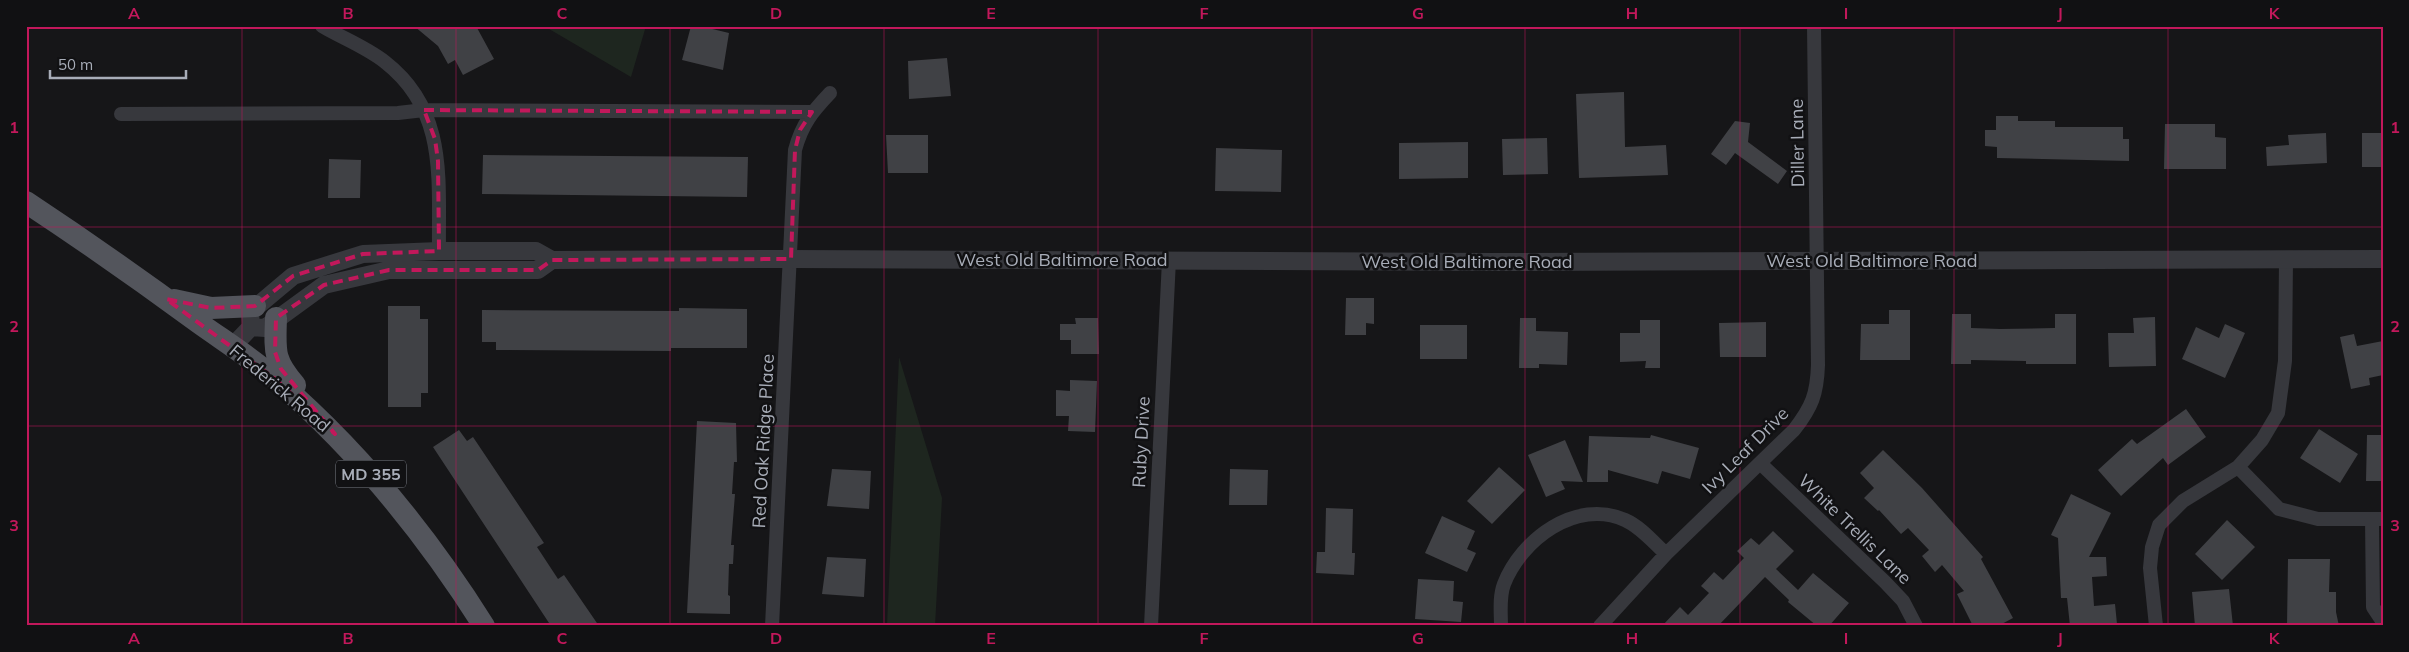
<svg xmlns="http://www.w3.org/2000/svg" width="2409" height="652" font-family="Mulish,sans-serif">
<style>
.green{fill:#1e261f}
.building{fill:#404145}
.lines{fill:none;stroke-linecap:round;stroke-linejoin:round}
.minor{stroke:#37383d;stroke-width:14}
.tertiary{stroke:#37383d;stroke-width:18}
.primary{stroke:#53555c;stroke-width:22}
.marked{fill:none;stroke:#c2185b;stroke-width:4;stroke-dasharray:10 6;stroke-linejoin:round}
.grid{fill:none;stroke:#c2185b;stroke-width:1;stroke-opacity:0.55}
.labels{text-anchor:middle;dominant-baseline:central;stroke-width:5;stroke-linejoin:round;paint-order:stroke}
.shield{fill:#111113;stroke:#7b7e86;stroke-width:1}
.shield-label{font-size:16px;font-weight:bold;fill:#a8adb8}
.street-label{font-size:18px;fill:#a8adb8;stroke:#111113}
.neatline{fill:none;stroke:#c2185b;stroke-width:2}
.grid-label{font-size:16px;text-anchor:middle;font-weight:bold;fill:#c2185b}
</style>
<rect width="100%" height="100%" fill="#161618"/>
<!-- green -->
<path class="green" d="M544,26H646L631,77Z
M899,357L942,498L935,626H887Z"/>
<!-- building -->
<path class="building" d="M414,26H476L494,59L463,75L455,60L448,64L438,46Z
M691,26H700L729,33L723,70L682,60Z
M947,58L951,96L909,99L908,61Z
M1624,92L1625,147L1666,145L1668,175L1579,178L1576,94Z
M1996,116H2018V121H2055V127H2123V139H2129V161L1997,158V147L1985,146V130H1996Z
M1735,121L1750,123L1748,142L1787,171L1778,184L1735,153L1726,165L1711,154Z
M2165,124H2215V137L2226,138V169H2164Z
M2326,133L2327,163L2267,166L2266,147L2289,145L2288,135Z
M2362,133H2383V167H2362Z
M886,135H928V173H888Z
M1547,138L1548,174L1503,175L1502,139Z
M1468,142V178L1399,179V143Z
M1216,148L1282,150L1281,192L1215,191Z
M483,155L748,157L747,197L482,194Z
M329,159L361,160L360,198H328Z
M1346,298H1374V324L1366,323V335H1345Z
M388,306H420V319H428V393H421V407H388Z
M679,308L747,309V348H671V351L496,350V342H482V310L679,311Z
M1889,310H1910V360H1860L1861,324H1889Z
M1952,314H1971V328L2000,329L2055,328V314H2076V364H2026V361L1971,360V364H1951Z
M2155,317L2156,366L2109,367L2108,333H2134L2133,318Z
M1075,318H1098L1099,354H1071V340H1060V324H1076Z
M1520,318H1536V331L1568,332L1567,365L1539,364V368H1519Z
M1640,320H1660V368H1645L1646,361L1620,362V333H1640Z
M1766,322V357H1720L1719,323Z
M2225,324L2245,333L2225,378L2182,359L2196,327L2219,338Z
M1420,325H1467V359H1420Z
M2354,334L2357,346L2383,341V375L2369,378L2370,385L2351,389L2340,337Z
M1070,380L1097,381L1095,432L1068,431L1069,416H1056V390L1070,391Z
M2186,409L2206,437L2168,465L2163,458L2121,496L2098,470L2132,439L2137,444Z
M697,421L736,423L737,462H734L732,494H735L731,545H734L733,564H729L728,595L730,596V614L687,613Z
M2319,429L2358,454L2340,483L2300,458Z
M459,430L467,441L473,437L544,543L537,547L558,579L564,575L599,626H551L433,447Z
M1651,435L1699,448L1690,479L1662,471L1658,484L1608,470V482H1587L1589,436L1650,438Z
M2367,435H2383V481H2366Z
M1565,440L1583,482L1561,481L1565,489L1546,497L1528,455Z
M1883,450L1922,488L1983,557L1981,559L2013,618L1998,626H1973L1957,594L1964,591L1942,565L1935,572L1922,556L1929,550L1908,528L1901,534L1879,510L1878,511L1864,498L1874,488L1860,473Z
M1499,467L1525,490L1492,524L1467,501Z
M832,469L871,471L869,509L827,506Z
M1230,469L1268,470L1267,505H1229Z
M2071,494L2111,513L2089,557H2106L2107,576L2092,577L2094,606L2115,604L2117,624L2070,626L2067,598H2061L2058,538L2051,535Z
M1326,508L1353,509L1352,553H1355L1354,575L1316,573L1317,552H1325Z
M1442,516L1475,531L1467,549L1476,553L1467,572L1425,553Z
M2227,520L2255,547L2222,580L2195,554Z
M1773,531L1794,551L1776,569L1798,590L1813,573L1849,603L1829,626H1817L1788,602L1789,600L1765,577L1718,626H1662L1680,607L1688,615L1709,593L1701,586L1714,572L1723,580L1744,558L1737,551L1751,538L1759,545Z
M827,557L866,559L864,597L822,594Z
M2288,559H2330L2329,592H2336V612L2339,626H2287Z
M1418,579L1454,581L1453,601L1463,602L1461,622L1415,619Z
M2229,589L2233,626H2195L2192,592Z"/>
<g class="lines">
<!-- minor -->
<path class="minor" d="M322,26C342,38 366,47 385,62C448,111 438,180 439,251
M121,114L398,113L424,110L812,112
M1761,464L1885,582L1903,601L1916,626
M2238,467L2279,509L2318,519H2372
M2383,519H2372L2373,607L2383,622
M772,626L795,150C802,124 812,112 830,93
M1151,626L1169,260
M1501,626C1501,613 1499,597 1504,584C1521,540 1576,498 1625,520C1641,527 1654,543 1666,554
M1600,626L1666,554L1794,430C1812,407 1817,394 1818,365L1814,26
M2156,626L2150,568L2152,547L2159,525L2183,501L2238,467L2262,440L2278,413L2285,361L2286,260"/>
<!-- tertiary -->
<path class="tertiary" d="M251,327L265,328L324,285L389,270H538L552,260
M232,347L251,327L250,312L293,276L363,254L439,251H536L552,260L791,259L1493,262L2383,259"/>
<!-- primary -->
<path class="primary" d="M26,202C85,241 142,281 199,323C224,341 252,358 275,379C358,450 426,534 484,626
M174,300L211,308L255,306
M276,318C275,351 273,360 295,385"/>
</g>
<!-- marked area -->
<path class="marked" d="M424,110L812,112L800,130L795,150L791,259L552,260L538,270H389L324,285L276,318L275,352L281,369L335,434L274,378L166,299L211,308L255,306L293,276L363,254L439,251L438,161L435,139Z"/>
<!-- grid -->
<path class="grid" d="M242,26V626M456,26V626M670,26V626M884,26V626M1098,26V626M1312,26V626M1525,26V626M1740,26V626M1954,26V626M2168,26V626M26,227H2383M26,426H2383"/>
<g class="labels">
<!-- shield labels -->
<rect class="shield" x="336" y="460.5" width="70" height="27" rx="4"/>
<g class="shield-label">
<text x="371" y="474">MD 355</text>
</g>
<!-- street labels -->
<g class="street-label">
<text transform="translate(1797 143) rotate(-91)">Diller Lane</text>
<text x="1062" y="259">West Old Baltimore Road</text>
<text x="1872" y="260">West Old Baltimore Road</text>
<text x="1467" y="261">West Old Baltimore Road</text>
<text transform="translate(280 388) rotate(40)">Frederick Road</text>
<text transform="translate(763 441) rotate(-87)">Red Oak Ridge Place</text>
<text transform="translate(1141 442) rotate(-87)">Ruby Drive</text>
<text transform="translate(1745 450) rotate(-45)">Ivy Leaf Drive</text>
<text transform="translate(1855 529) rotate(44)">White Trellis Lane</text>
</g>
</g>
<!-- border -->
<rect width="2409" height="652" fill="none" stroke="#111113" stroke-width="55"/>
<!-- scale -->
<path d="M50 70v8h136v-8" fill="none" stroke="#a8adb8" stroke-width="2.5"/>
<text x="58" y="70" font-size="15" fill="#a8adb8" stroke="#111113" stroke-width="4" paint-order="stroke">50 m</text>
<rect x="28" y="28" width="2354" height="596" class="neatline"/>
<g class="grid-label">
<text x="134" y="19">A</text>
<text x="348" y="19">B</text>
<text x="562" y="19">C</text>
<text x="776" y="19">D</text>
<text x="991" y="19">E</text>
<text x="1204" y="19">F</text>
<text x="1418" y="19">G</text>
<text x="1632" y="19">H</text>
<text x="1846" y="19">I</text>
<text x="2060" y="19">J</text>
<text x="2274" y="19">K</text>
<text x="14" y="133">1</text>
<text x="2395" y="133">1</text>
<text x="14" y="332">2</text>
<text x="2395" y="332">2</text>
<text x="14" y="531">3</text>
<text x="2395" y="531">3</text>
<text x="134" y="644">A</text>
<text x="348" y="644">B</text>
<text x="562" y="644">C</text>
<text x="776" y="644">D</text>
<text x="991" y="644">E</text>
<text x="1204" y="644">F</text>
<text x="1418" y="644">G</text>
<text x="1632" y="644">H</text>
<text x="1846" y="644">I</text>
<text x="2060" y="644">J</text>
<text x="2274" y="644">K</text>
</g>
</svg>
